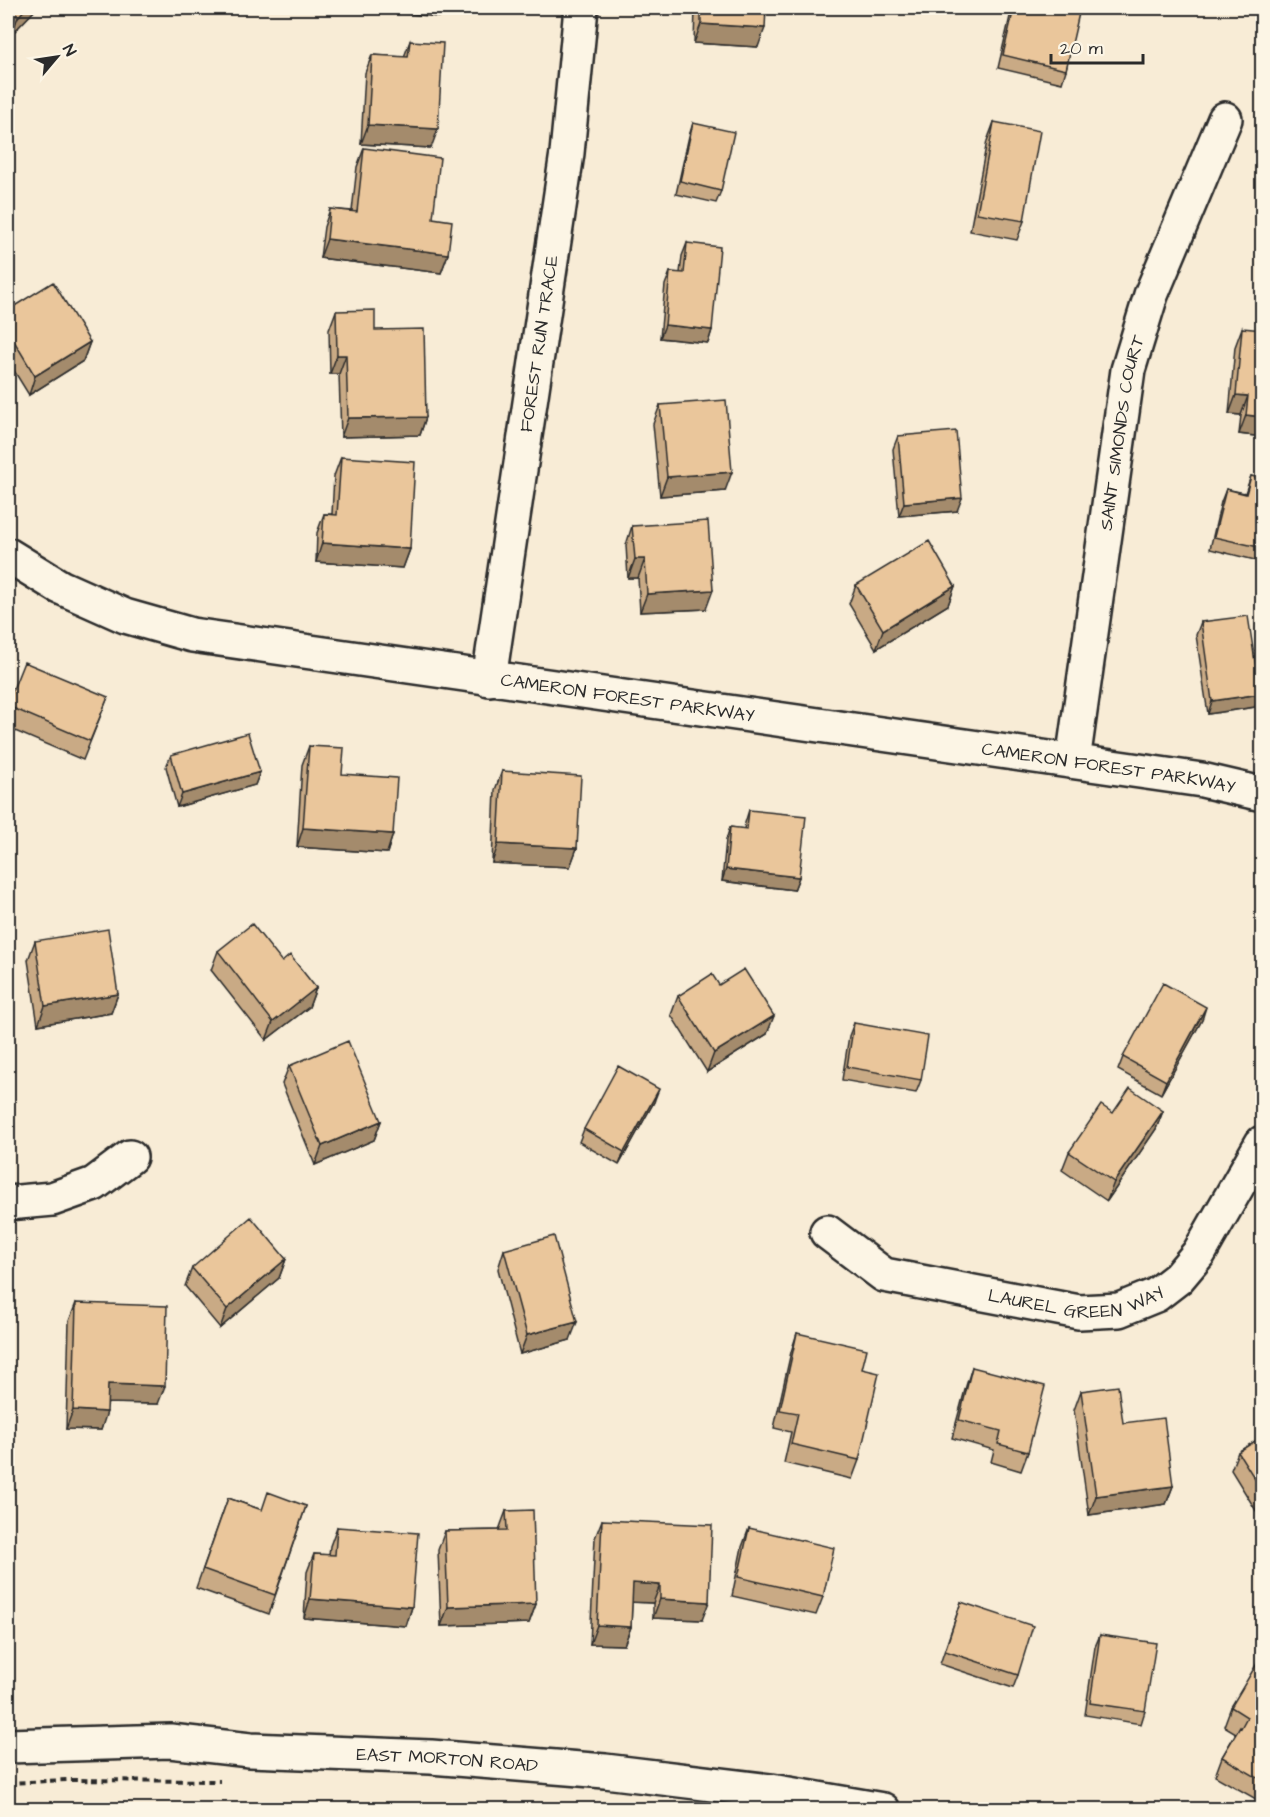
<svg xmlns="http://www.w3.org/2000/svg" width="1270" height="1817" font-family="'Architects Daughter',sans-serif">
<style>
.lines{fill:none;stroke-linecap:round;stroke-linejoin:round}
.minor-casing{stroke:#2b2b2b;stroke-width:38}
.path{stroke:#2b2b2b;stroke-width:4;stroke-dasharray:6 4.5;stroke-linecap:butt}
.minor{stroke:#fcf5e5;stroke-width:33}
.wall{fill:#c9aa85;stroke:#2b2b2b;stroke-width:1.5}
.shaded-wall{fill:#a48b6c;stroke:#2b2b2b;stroke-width:1.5}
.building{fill:#eac69b;stroke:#2b2b2b;stroke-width:1.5}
.labels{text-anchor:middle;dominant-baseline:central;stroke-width:5;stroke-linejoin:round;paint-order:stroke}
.street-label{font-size:18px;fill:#2b2b2b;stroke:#fcf5e5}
</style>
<rect width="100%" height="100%" fill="#f8ecd6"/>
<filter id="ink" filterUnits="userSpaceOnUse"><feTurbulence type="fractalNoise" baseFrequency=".0167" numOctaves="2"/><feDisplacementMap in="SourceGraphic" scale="12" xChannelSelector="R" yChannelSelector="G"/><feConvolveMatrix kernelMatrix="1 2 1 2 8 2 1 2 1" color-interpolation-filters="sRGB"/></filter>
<g filter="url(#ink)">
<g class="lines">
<!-- minor casing -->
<g class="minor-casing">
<g id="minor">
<path id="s1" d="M8,555L60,587L125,616L192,635L1202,780L1262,794"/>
<path id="s2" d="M489,679L567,153L581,8"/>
<path id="s3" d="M1073,761L1128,370L1151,295L1225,119"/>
<path d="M8,1203L52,1199L94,1184L130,1157"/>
<path id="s4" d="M827,1232L884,1275L1079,1312L1119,1310L1156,1295L1178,1278L1199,1253L1262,1143"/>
<path id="s5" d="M8,1746L170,1741L250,1750L431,1757L605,1771L771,1791L883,1810"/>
</g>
</g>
<!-- path -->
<path class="path" d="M8,1783L67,1780L220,1781"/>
<!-- minor -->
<use href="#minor" class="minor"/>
</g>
<!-- wall -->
<path class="wall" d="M8,8H37L11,35L8,32Z
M695,8H766L758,47L694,43Z
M1012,8H1076L1066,70L1062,83L998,68Z
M410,41L431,148L361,144L365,73L372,55L404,57Z
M994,122L1024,221L1017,240L970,231L987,141Z
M693,123L721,191L716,203L676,194L689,136Z
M364,148L433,218L448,254L441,273L320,258L324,227L330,209L352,211L357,167Z
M687,243L712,330L708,343L660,338L665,285L670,272L680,273L682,256Z
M8,310L90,342L83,361L29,395L8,361Z
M336,311L375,330L426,417L420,435L341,437L339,374H330L329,330Z
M1242,328L1263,437L1239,434L1241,415L1229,414L1235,347Z
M660,405L725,491L660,496L653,424Z
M898,436L957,511L899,516L893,449Z
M341,457L410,549L403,568L316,562L317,533L324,514H332L334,476Z
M1251,476L1263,479V562L1210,549L1221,502L1226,489L1245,493Z
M632,526L706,609L640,612L638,578H628L626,545Z
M856,585L955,586L948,605L876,649L849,604Z
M1201,622L1260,694L1255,707L1208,714L1196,635Z
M108,697L83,760L8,728V702Z
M309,746L342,774L393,834L387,853L297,847L302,765Z
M171,755L260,772L255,785L177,807L166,767Z
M502,771L577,848L570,867L492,863L495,790Z
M749,810L799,877L794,890L722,881L726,840L730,827L744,829L745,823Z
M35,941L118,994L111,1013L38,1025L28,960Z
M218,951L282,962L316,988L309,1007L266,1040L211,970Z
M719,985L767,1034L707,1072L671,1015L678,996Z
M1202,1020L1161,1094L1118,1070L1123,1057Z
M854,1023L921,1080L916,1093L842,1080L849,1036Z
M289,1066L381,1121L374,1140L315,1165L282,1084Z
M654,1102L619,1165L579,1142L584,1129Z
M1163,1111L1156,1129L1107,1201L1062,1170L1069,1152L1113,1113Z
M504,1250L570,1340L520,1354L498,1269Z
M286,1259L279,1278L220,1328L185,1286L192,1268Z
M76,1303L158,1404L108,1403L101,1430L66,1429L69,1321Z
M797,1333L862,1369L859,1460L852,1479L784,1463L791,1432L774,1428L791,1352Z
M972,1367L1028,1452L1021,1471L991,1462L994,1450L952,1438L966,1386Z
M1081,1391L1123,1423L1173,1486L1166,1504L1089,1515L1074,1410Z
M1263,1436V1522L1231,1470L1238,1452Z
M228,1498L262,1510L306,1506L269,1614L196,1588Z
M506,1511L536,1604L529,1623L441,1626L438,1550L445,1531L499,1530Z
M602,1520L702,1620L653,1618V1603L632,1602L631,1627L624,1645L590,1644L595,1538Z
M337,1527L412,1607L406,1626L304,1618L307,1572L314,1554L329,1555L330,1546Z
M749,1528L823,1597L816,1615L732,1596L742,1547Z
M961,1602L1018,1675L1013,1688L940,1664Z
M1100,1635L1145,1711L1141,1724L1085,1715L1095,1647Z
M1263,1662V1803L1215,1776L1222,1757L1236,1733L1224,1726L1231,1707Z"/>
<!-- shaded-wall -->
<path class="shaded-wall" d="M26,8H37L11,35L18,17Z
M374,8H442L438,17L373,10Z
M701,24L765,28L758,47L694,43Z
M368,125L438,129L431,148L361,144Z
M327,239L448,254L441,273L320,258Z
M665,325L712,330L708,343L660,338Z
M90,342L83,361L29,395L35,376Z
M337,355H346L339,374H330Z
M1236,395L1248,396L1241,415L1229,414Z
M1246,415L1263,417V437L1239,434Z
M426,417L420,435L341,437L348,418Z
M732,472L725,491L660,496L667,477Z
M962,498L957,511L899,516L904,503Z
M322,543L410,549L403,568L316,562Z
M635,559H645L638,578H628Z
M955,586L948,605L876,649L883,630Z
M713,590L706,609L640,612L647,594Z
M1260,694L1255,707L1208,714L1212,701Z
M260,772L255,785L177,807L182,794Z
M303,828L393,834L387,853L297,847Z
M498,844L577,848L570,867L492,863Z
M726,869L799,877L794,890L722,881Z
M316,988L309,1007L266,1040L273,1022Z
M118,994L111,1013L38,1025L45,1006Z
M1206,1007L1202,1020L1161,1094L1166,1081Z
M774,1016L767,1034L707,1072L714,1053Z
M659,1089L654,1102L619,1165L624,1152Z
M1163,1111L1156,1129L1107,1201L1114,1182Z
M381,1121L374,1140L315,1165L322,1146Z
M286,1259L279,1278L220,1328L227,1309Z
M577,1322L570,1340L520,1354L527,1335Z
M108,1384L165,1386L158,1404L102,1403Z
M73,1410L107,1412L101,1430L66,1429Z
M1173,1486L1166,1504L1089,1515L1096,1496Z
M633,1583L660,1585L653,1603L626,1602Z
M310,1599L412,1607L406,1626L304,1618Z
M660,1599L709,1602L702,1620L653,1618Z
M536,1604L529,1623L441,1626L448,1607Z
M13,1617L8,1630V1620Z
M597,1625L631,1627L624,1645L590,1644Z"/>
<!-- building -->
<path class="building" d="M8,8H26L18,17Z
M701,8H766L765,28L701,24Z
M1014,8H1076L1080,9L1066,70L1003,55Z
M410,41L443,43L438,129L368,125L372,55L408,57Z
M994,122L1040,131L1024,221L977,213Z
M693,123L734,132L721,191L680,181Z
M364,148L440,158L433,218L452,221L448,254L327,239L330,209L357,212Z
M687,243L720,247L712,330L665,325L670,272L684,273Z
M53,282L90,342L35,376L8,331V310Z
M375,310V330L424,329L426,417L348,418L346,355H337L336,311Z
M1242,328L1263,330V417L1246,415L1248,396L1236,395Z
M726,400L732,472L667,477L660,405Z
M956,431L962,498L904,503L898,436Z
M341,457L415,462L410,549L322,543L324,514L337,515Z
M1251,476L1263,479V548L1214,537L1226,489L1246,494Z
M708,521L713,590L647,594L645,559H635L632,526Z
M929,541L955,586L883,630L856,585Z
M1248,616L1260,694L1212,701L1201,622Z
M24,662L108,697L90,741L8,706V702Z
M248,733L260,772L182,794L171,755Z
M309,746L344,748L342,774L397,778L393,834L303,828Z
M502,771L581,776L577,848L498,844Z
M749,810L806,816L799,877L726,869L730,827L747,829Z
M252,924L282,962L290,955L316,988L273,1022L218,951Z
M108,929L118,994L45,1006L35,941Z
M744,969L774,1016L714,1053L678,996L712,974L719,985Z
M1163,983L1206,1007L1166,1081L1123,1057Z
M854,1023L928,1036L921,1080L847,1067Z
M348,1041L381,1121L322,1146L289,1066Z
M618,1066L659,1089L624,1152L584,1129Z
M1130,1088L1163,1111L1114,1182L1069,1152L1101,1105L1113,1113Z
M251,1217L286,1259L227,1309L192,1268Z
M554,1236L577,1322L527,1335L504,1250Z
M76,1303L167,1306L165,1386L108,1384L107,1412L73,1410Z
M797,1333L867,1349L862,1369L879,1373L859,1460L791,1444L798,1413L780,1410Z
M972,1367L1045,1386L1028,1452L998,1444L1001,1431L959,1420Z
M1118,1386L1123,1423L1164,1418L1173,1486L1096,1496L1081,1391Z
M1263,1436V1492L1238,1452Z
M268,1492L306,1506L275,1595L203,1569L228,1498L262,1510Z
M533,1510L536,1604L448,1607L445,1531L507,1530L506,1511Z
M602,1520L712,1525L709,1602L660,1599V1585L633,1583L631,1627L597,1625Z
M337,1527L418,1533L412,1607L310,1599L314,1554L335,1555Z
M749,1528L834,1548L823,1597L738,1577Z
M961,1602L1033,1626L1018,1675L945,1651Z
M8,1605L13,1617L8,1620Z
M1100,1635L1156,1643L1145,1711L1090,1703Z
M1259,1660L1263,1662V1781L1222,1757L1240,1727L1241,1728L1247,1717L1231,1707Z"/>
</g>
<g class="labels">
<!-- street labels -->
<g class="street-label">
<text stroke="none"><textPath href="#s2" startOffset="339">FOREST RUN TRACE</textPath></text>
<text stroke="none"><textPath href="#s3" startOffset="332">SAINT SIMONDS COURT</textPath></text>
<text stroke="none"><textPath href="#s1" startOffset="642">CAMERON FOREST PARKWAY</textPath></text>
<text stroke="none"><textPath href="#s1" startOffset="1128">CAMERON FOREST PARKWAY</textPath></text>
<text stroke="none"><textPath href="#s4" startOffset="268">LAUREL GREEN WAY</textPath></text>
<text stroke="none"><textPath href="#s5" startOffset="440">EAST MORTON ROAD</textPath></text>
</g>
</g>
<!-- margin -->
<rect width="1270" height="1817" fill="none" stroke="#fcf5e5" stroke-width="30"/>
<rect x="15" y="15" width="1240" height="1787" fill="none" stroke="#2b2b2b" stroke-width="2" filter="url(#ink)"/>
<!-- north arrow -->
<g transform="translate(57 57) rotate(61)" stroke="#fcf5e5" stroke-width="4.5" paint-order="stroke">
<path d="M0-4.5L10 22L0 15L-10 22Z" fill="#2b2b2b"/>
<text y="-9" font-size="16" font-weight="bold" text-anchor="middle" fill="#2b2b2b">N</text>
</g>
<!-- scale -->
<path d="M1051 54v9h92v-9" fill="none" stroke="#2b2b2b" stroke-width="3"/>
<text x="1060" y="54" font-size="18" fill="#2b2b2b" stroke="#fcf5e5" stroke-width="4.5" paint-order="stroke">20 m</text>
</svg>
